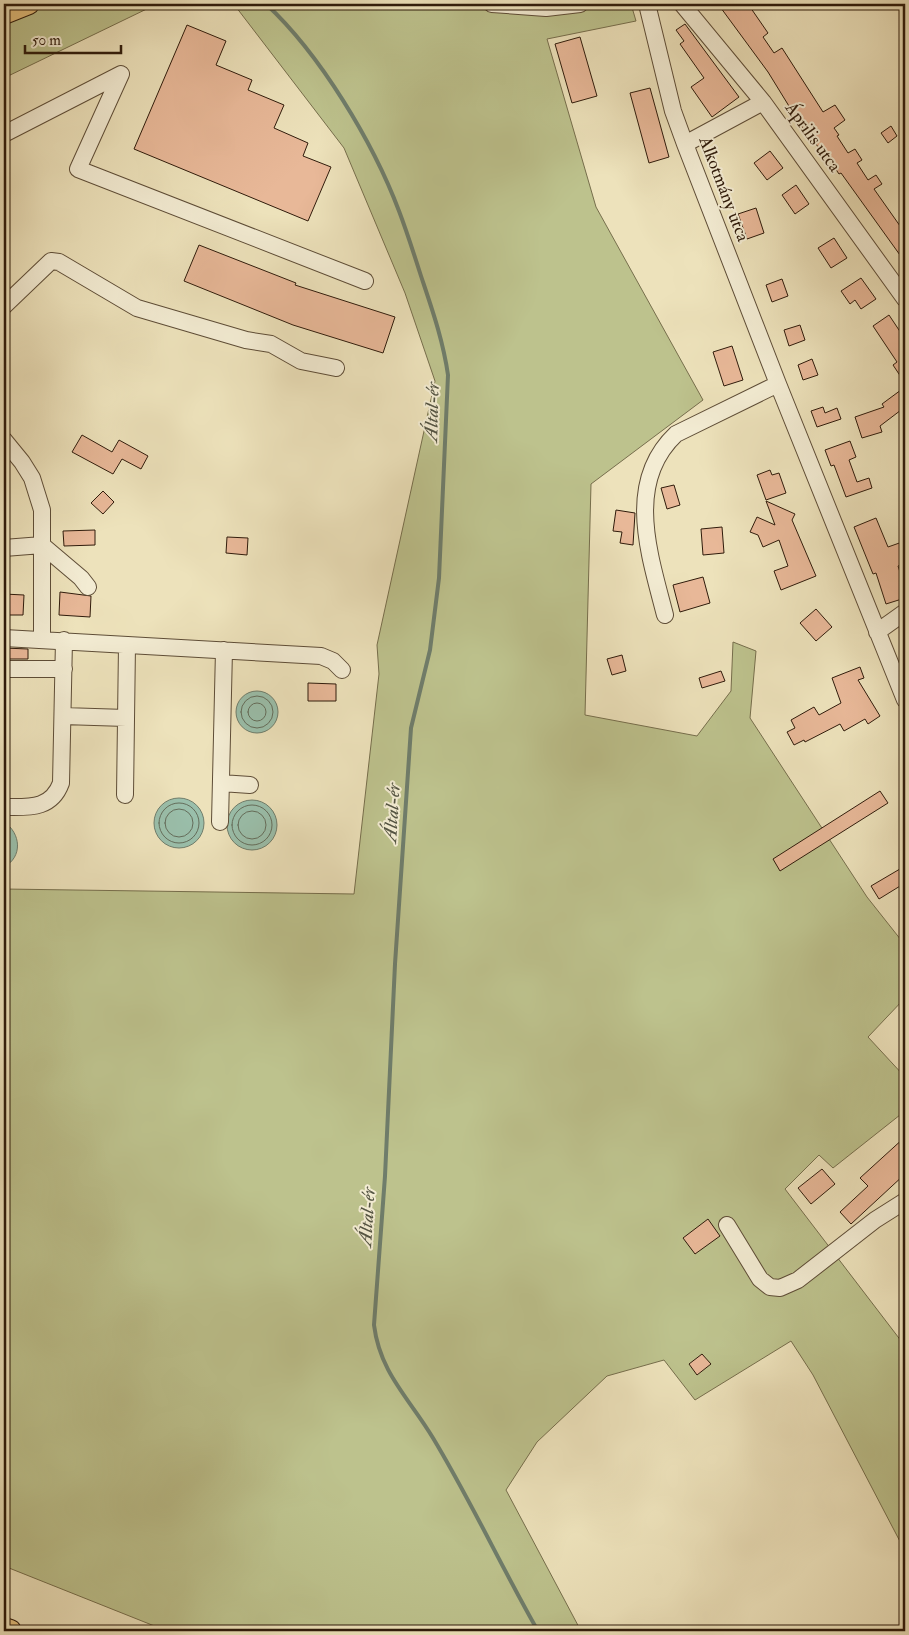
<svg xmlns="http://www.w3.org/2000/svg" width="909" height="1635" font-family="'IM FELL Double Pica',serif">
<style>
.green{fill:#bdc28d;stroke:#766e4c}
.water{fill:#9abfab;stroke:#6f7d6b}
.lines{fill:none;stroke-linecap:round;stroke-linejoin:round}
.shore{stroke:#646d5b;stroke-width:1}
.stream{stroke:#6f7d6b;stroke-width:4}
.building{fill:#e8b898;stroke:#2f1b0b}
.minor-casing{stroke:#5e4d37;stroke-width:18}
.major-casing{stroke:#2f1b0b;stroke-width:22}
.highway-casing{stroke:#2f1b0b;stroke-width:24}
.minor{stroke:#f3ecd3;stroke-width:16}
.major{stroke:#e6c17e;stroke-width:20}
.highway{stroke:#e6c17e;stroke-width:22}
.labels{text-anchor:middle;dominant-baseline:central;stroke-width:4;stroke-linejoin:round;paint-order:stroke}
.street-label{font-size:18px;fill:#2f1b0b;stroke:#f3ecd3}
.water-label{font-size:19px;font-style:italic;fill:#545443;stroke:#f3ecd3}
</style>
<rect width="100%" height="100%" fill="#ede2bb"/>
<filter id="stains"><feTurbulence type="fractalNoise" baseFrequency=".004" numOctaves="4"/><feColorMatrix values="0 0 0 0 .2 0 0 0 0 .09 0 0 0 0 .02 0 0 0 .5 -.17"/></filter>
<radialGradient id="worn" r=".72"><stop offset=".6" stop-color="#630" stop-opacity="0"/><stop offset="1" stop-color="#630" stop-opacity=".3"/></radialGradient>
<!-- green -->
<path class="green" d="M4,4H157L4,78Z
M224,4H631L636,21L547,39L596,207L703,400L591,484L585,715L697,736L731,691L733,642L756,651L750,718L867,897L905,945V998L868,1037L905,1077V1111L833,1168L819,1155L785,1189L905,1346V1551L813,1375L791,1341L695,1400L664,1360L607,1376L537,1442L506,1490L581,1631H167L4,1566V889L354,894L379,674L377,645L435,381L405,293L344,148L236,7Z"/>
<!-- water -->
<path class="water" d="M236 712a21 21 0 1 1 42 0a21 21 0 1 1-42 0Z
M154 823a25 25 0 1 1 50 0a25 25 0 1 1-50 0Z
M227 825a25 25 0 1 1 50 0a25 25 0 1 1-50 0Z
M4,822C21,833 23,857 4,867Z"/>
<g class="lines">
<!-- shore -->
<path class="shore" d="M241 712a16 16 0 1 1 32 0a16 16 0 1 1-32 0Z
M248 712a9 9 0 1 1 18 0a9 9 0 1 1-18 0Z
M159 823a20 20 0 1 1 40 0a20 20 0 1 1-40 0Z
M232 825a20 20 0 1 1 40 0a20 20 0 1 1-40 0Z
M165 823a14 14 0 1 1 28 0a14 14 0 1 1-28 0Z
M238 825a14 14 0 1 1 28 0a14 14 0 1 1-28 0Z"/>
<!-- stream -->
<path class="stream" d="M266,4C320,54 373,142 399,211C407,232 414,254 421,276C432,309 443,340 448,375L439,578L430,650L411,728L395,964L385,1176L374,1325C380,1373 409,1398 433,1438C471,1501 502,1568 538,1631"/>
</g>
<!-- building -->
<path class="building" d="M718,4H748L768,33L763,37L774,53L782,48L823,112L835,105L845,120L834,128L839,135L837,136L848,153L855,149L862,160L857,163L868,180L876,175L882,184L874,189L905,233V262L841,173L839,174L821,147L819,148L800,124L768,72Z
M685,24L739,97L712,117L691,87L704,78L680,44L684,41L676,30Z
M187,25L226,41L216,65L252,80L248,90L284,105L274,128L308,143L303,156L331,167L308,221L134,149Z
M580,37L597,96L572,103L555,44Z
M650,88L669,157L649,163L630,93Z
M891,126L897,136L888,143L881,133Z
M770,151L783,168L767,180L754,163Z
M796,185L809,204L795,214L782,195Z
M756,208L764,233L747,239L738,214Z
M834,238L847,258L831,268L818,248Z
M199,245L296,283L295,285L395,317L383,353L293,325L184,281Z
M861,278L876,299L861,309L855,300L850,304L841,291Z
M782,279L788,296L772,302L766,285Z
M889,315L905,339V383L893,365L897,362L873,326Z
M800,325L805,340L789,346L784,330Z
M732,346L743,380L724,386L713,352Z
M812,359L818,375L803,380L798,365Z
M905,387V407L880,426L882,432L862,438L855,417L884,407L882,404Z
M823,407L825,413L837,408L841,419L817,427L811,411Z
M82,435L112,452L119,440L148,456L141,469L122,459L113,474L72,452Z
M850,441L856,457L849,460L857,482L869,478L872,488L846,497L834,465L831,466L825,450Z
M770,470L772,475L779,473L786,493L766,500L757,475Z
M674,485L680,505L667,509L661,488Z
M103,491L114,502L103,514L91,503Z
M766,501L795,514L792,520L816,576L781,590L774,571L788,566L779,540L763,547L758,535L750,532L757,517L775,525Z
M616,510L635,513L633,545L620,543L622,532L613,531Z
M876,518L888,547L905,541V563L898,566L905,588V598L886,604L876,573L873,574L854,527Z
M722,527L724,553L703,555L701,529Z
M95,530V545L64,546L63,531Z
M227,537L248,538L247,555L226,553Z
M703,577L710,603L680,612L673,585Z
M60,592L91,596L90,617L59,615Z
M4,594L24,595L23,615H4Z
M816,609L832,627L816,641L800,623Z
M4,648L28,649V659H4Z
M622,655L626,671L612,675L607,659Z
M860,667L864,678L858,680L880,716L868,724L865,719L844,731L840,724L805,742L804,740L794,745L787,732L795,728L791,720L814,707L819,715L841,703L832,678Z
M721,671L725,681L702,688L699,678Z
M308,683L336,684V701H308Z
M880,791L888,803L780,871L773,859Z
M905,866V883L879,899L871,886Z
M905,1137V1174L851,1224L840,1212L868,1186L860,1178Z
M822,1169L835,1184L811,1204L798,1188Z
M708,1219L720,1236L695,1254L683,1238Z
M702,1354L711,1364L697,1375L689,1364Z"/>
<g class="lines">
<!-- minor casing -->
<g class="minor-casing">
<path id="minor" d="M492,4L546,8L580,4
M647,4L673,111L685,144L778,384L905,700
M682,4L763,102L905,299
M4,134L121,74L78,169L365,281
M685,144L763,102
M4,306L51,261L59,262L137,308L246,340L271,344L301,361L336,368
M4,440L22,462L32,478L42,510V640
M4,548L42,545L81,578L88,587
M665,615C650,556 624,483 676,434L778,384
M877,632L905,612
M4,638L321,656L333,661L342,670
M4,669H64
M63,716L126,718
M221,783L250,785
M125,795L127,645
M4,807C28,807 51,810 61,783L64,640
M220,822L224,650
M727,1225L760,1279L770,1287L780,1288L798,1280L875,1220L905,1201"/>
</g>
<!-- major casing -->
<g class="major-casing">
<path id="major" d="M4,14L29,4"/>
</g>
<!-- highway casing -->
<g class="highway-casing">
<path id="highway" d="M4,1629L10,1631"/>
</g>
<!-- minor -->
<use href="#minor" class="minor"/>
<!-- major -->
<use href="#major" class="major"/>
<!-- highway -->
<use href="#highway" class="highway"/>
</g>
<g class="labels">
<!-- street labels -->
<g class="street-label">
<text transform="translate(813 137) rotate(54)">Április utca</text>
<text transform="translate(724 189) rotate(69)">Alkotmány utca</text>
</g>
<!-- water labels -->
<g class="water-label">
<text transform="translate(432 412) rotate(-88)">Által-ér</text>
<text transform="translate(392 813) rotate(-86)">Által-ér</text>
<text transform="translate(367 1217) rotate(-86)">Által-ér</text>
</g>
</g>
<!-- margin -->
<rect width="909" height="1635" fill="none" stroke="#ede2bb" stroke-width="20"/>
<rect x="5" y="5" width="899" height="1625" fill="none" stroke="#2f1b0b" stroke-width="2.5"/>
<rect x="10" y="10" width="889" height="1615" fill="none" stroke="#2f1b0b"/>
<!-- scale -->
<path d="M25 45v8h96v-8" fill="none" stroke="#2f1b0b" stroke-width="2.5"/>
<text x="32" y="45" font-size="15" fill="#2f1b0b" stroke="#f3ecd3" stroke-width="4" paint-order="stroke">50 m</text>
<rect width="100%" height="100%" filter="url(#stains)"/>
<rect width="100%" height="100%" fill="url(#worn)"/>
</svg>
